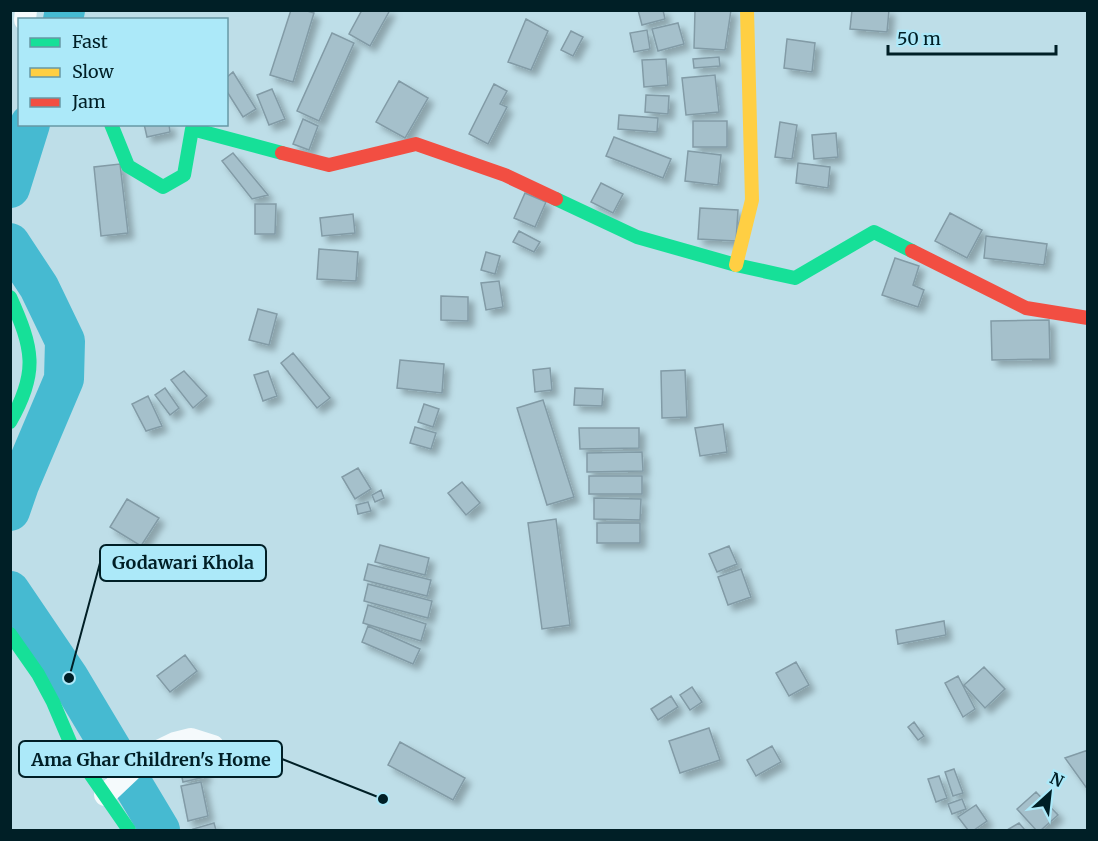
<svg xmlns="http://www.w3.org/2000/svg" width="1098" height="841" font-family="Merriweather,serif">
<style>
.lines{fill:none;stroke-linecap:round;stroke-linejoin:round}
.river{stroke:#46bad1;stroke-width:40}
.building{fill:#a5c0cb;stroke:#829ba6;stroke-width:1.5;filter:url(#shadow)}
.street{stroke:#f5fafc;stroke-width:22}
.fast{stroke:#16e098;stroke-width:14}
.slow{stroke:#ffcf43;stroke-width:14}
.jam{stroke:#f24e42;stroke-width:14}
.leader{fill:none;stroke:#001f26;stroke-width:2}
.callout-dot{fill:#001f26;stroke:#ace9f9;stroke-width:2}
.callout{fill:#ace9f9;stroke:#001f26;stroke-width:2}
.callout-label{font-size:18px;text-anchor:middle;font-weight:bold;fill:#001f26}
</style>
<defs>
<filter id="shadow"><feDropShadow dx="5.5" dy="5.5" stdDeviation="3" flood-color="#0004"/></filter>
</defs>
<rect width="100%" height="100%" fill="#bedee8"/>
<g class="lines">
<!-- river -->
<path class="river" d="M63,20L65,10
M10,188L30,124
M10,243L39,287L65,341L64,379L19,485L10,511
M10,591L69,678L160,830"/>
</g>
<!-- building -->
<path class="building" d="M291,10H304L314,13L293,82L270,75Z
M362,10H390L370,46L349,34Z
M638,10H663L665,19L642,25Z
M695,10H731L725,50L694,48Z
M852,10H889L887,32L850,29Z
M526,19L548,31L531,70L508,62Z
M678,23L684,44L658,51L652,29Z
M647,30L650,49L634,52L630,33Z
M571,31L583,37L573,56L561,50Z
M332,33L354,43L319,121L297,111Z
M787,39L815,43L812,72L784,68Z
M719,57L720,66L694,68L693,59Z
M666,59L668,85L644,87L642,60Z
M233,72L256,109L243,117L226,90V78Z
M715,75L719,112L686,115L682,78Z
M399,81L428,98L405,138L376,122Z
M494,84L507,91L500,104L507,107L488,144L469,134Z
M272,89L285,119L269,125L257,95Z
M646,95L669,96L668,114L645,112Z
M619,115L658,118L657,132L618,129Z
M303,119L318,126L309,150L293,144Z
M693,121H727V147H693Z
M780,122L797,125L792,159L775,157Z
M144,124H169L170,132L147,137Z
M836,133L838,157L814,159L812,135Z
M614,137L671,159L663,178L606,156Z
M688,151L721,155L718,185L685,181Z
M233,153L268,195L252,199L222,161Z
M798,163L830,167L828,188L796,183Z
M120,164L128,233L101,236L94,167Z
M601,183L623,194L613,213L591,202Z
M525,193L546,202L535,227L514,218Z
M255,204H276L275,234H255Z
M700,208L738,210L736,241L698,239Z
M950,213L982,230L967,258L935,241Z
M353,214L355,233L322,236L320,218Z
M519,231L540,242L534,252L513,242Z
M986,236L1047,244L1044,265L984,258Z
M319,249L358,252L356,281L317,279Z
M486,252L500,256L495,274L481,270Z
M895,258L919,266L913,285L924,290L918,307L882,295Z
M499,281L503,307L486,310L481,283Z
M441,296L468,297V321L441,320Z
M258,309L277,314L269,345L249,340Z
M1049,320L1050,359L992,360L991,321Z
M293,353L330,398L317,408L281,363Z
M400,360L444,364L442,393L397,388Z
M550,368L552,390L535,392L533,370Z
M685,370L687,417L662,418L661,371Z
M184,371L207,396L193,408L171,380Z
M268,371L277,396L263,401L254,375Z
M165,388L179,408L170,415L155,395Z
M575,388L603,389L602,406L574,405Z
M148,396L162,426L146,431L132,404Z
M543,400L574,497L547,505L517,408Z
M424,404L439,409L433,427L418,422Z
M723,424L727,452L700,456L695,428Z
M415,427L436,433L431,449L410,443Z
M579,428H639V448L580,449Z
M642,452L643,471L587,472V453Z
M358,468L371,489L355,499L342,477Z
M589,476H642V494H589Z
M462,482L480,503L466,515L448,493Z
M381,490L384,498L375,502L372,495Z
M594,498L641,499L640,520L594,519Z
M127,499L159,518L141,546L110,527Z
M368,502L371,511L358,514L356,505Z
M556,519L570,625L542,629L528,523Z
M597,523H640V543H597Z
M380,545L429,558L425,575L375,562Z
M729,546L737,564L717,572L709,554Z
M368,564L431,580L427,596L364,580Z
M741,569L751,597L728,605L718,577Z
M368,584L432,601L428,618L364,601Z
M368,605L426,624L421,641L363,623Z
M944,621L946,635L898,644L896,630Z
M368,626L420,649L413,664L362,642Z
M185,655L197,671L170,692L157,676Z
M796,662L809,685L789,696L776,673Z
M984,667L1005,689L985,708L964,685Z
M958,676L975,709L963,717L945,683Z
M692,687L702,702L690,710L680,695Z
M671,696L678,707L658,720L651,709Z
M914,722L924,736L918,740L908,727Z
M709,728L720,760L680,773L669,741Z
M400,742L465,778L453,800L388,765Z
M772,746L781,762L756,776L747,760Z
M1088,750V790L1065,758Z
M199,751L205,777L183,782L177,756Z
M954,769L963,793L953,796L945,772Z
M939,776L947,798L936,802L928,779Z
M201,782L208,816L188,821L181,786Z
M1036,792L1058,815L1041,830H1036L1017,809Z
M962,799L966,809L952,814L948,804Z
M976,805L987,821L974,830H968L958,817Z
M214,823L216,830H194L193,829Z
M1019,823L1025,830H1007Z"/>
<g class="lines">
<!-- street -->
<path class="street" d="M25,20L26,10
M105,795L144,758L175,743L191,739L213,746"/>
<!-- fast -->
<path class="fast" d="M111,124L128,166L163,187L184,175L192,129L282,153
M556,199L637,237L736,265L795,278L874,232L912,251
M10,297C33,348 39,372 10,422
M10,634L38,674L53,702L73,749L129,830"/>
<!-- slow -->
<path class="slow" d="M736,265L752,200L747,10"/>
<!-- jam -->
<path class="jam" d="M282,153L329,165L416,144L505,175L556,199
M912,251L1026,308L1088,318"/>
</g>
<!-- callouts -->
<path class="leader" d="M69 678L100 563M383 799L282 759"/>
<g class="callout-dot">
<circle cx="69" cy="678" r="6"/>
<circle cx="383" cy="799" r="6"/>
</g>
<g class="callout">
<rect x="100" y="545" width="166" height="36" rx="6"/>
<rect x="19" y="741" width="263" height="36" rx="6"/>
</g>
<g class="callout-label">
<text x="183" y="569">Godawari Khola</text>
<text x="151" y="766">Ama Ghar Children's Home</text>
</g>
<!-- border -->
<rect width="1098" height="841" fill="none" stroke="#001f26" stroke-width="24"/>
<!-- legend -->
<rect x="18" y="18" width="210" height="108" fill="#ace9f9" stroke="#6798a5" stroke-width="1.5"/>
<rect x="30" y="38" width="30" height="9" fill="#16e098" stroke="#6798a5" stroke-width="1.5"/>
<text x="72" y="48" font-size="18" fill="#001f26">Fast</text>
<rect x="30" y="68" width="30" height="9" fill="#ffcf43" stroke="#6798a5" stroke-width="1.5"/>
<text x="72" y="78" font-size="18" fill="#001f26">Slow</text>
<rect x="30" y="98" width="30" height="9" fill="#f24e42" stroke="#6798a5" stroke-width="1.5"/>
<text x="72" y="108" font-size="18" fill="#001f26">Jam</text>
<!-- north arrow -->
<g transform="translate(1050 793) rotate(27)" stroke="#ace9f9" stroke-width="4.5" paint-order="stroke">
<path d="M0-4.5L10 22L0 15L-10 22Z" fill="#001f26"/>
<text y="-9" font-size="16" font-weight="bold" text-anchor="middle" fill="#001f26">N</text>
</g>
<!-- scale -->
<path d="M888 45v9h168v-9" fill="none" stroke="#001f26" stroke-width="3"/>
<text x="897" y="45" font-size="18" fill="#001f26" stroke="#ace9f9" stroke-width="4.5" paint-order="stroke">50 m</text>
</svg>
